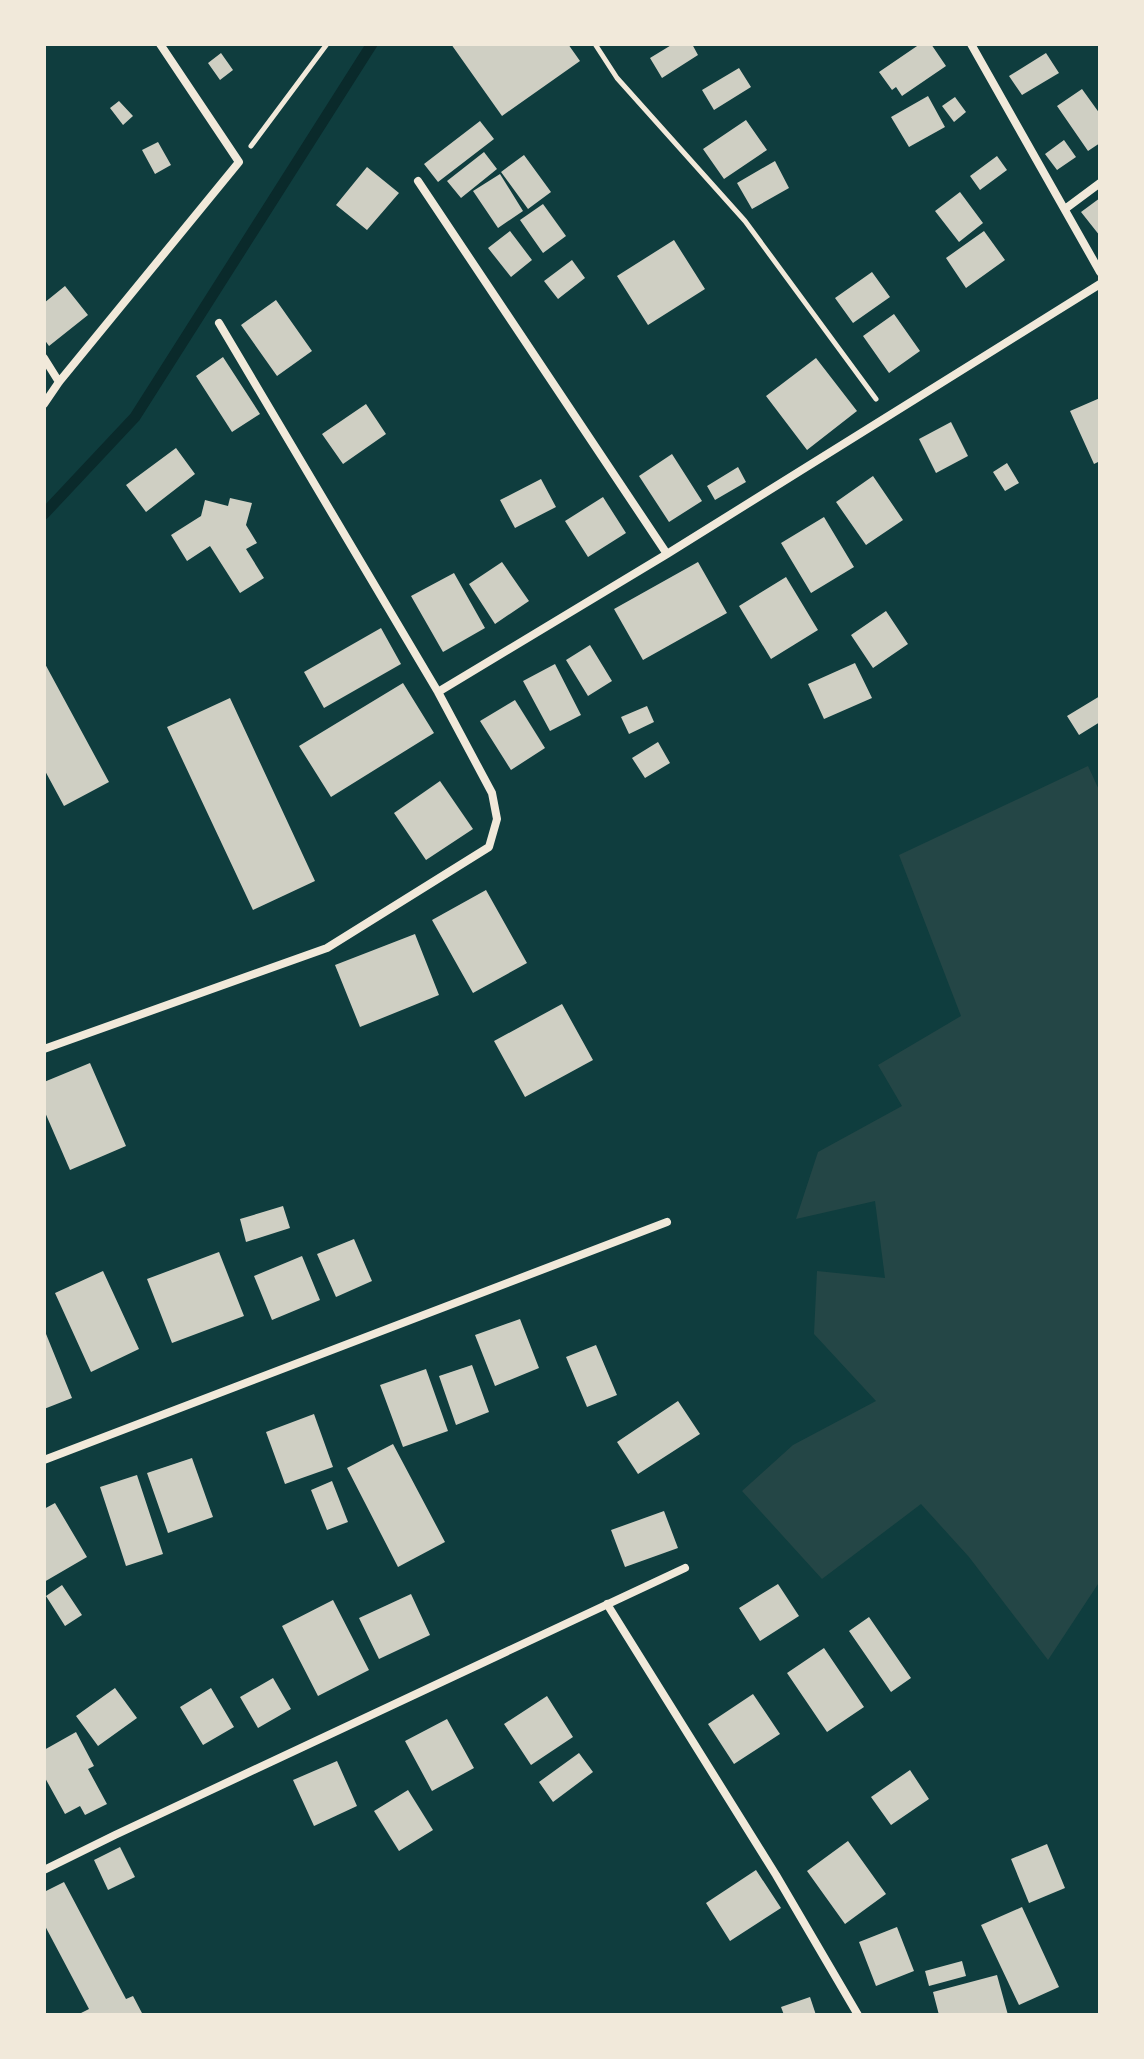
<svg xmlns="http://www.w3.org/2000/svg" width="1144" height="2059" font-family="Merriweather,serif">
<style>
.green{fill:#244646}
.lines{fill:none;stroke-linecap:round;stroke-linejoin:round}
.stream{stroke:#0a2a2b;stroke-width:11}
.building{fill:#cfcfc3}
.path{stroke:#f1e9da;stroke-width:5}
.minor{stroke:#f1e9da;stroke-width:8}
</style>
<rect width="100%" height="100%" fill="#0f3d3e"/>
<!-- green -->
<path class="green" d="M1088,766L1100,792V1581L1048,1660L969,1557L921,1504L822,1579L742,1491L793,1445L876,1401L814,1334L817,1271L885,1278L875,1201L796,1219L818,1152L902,1106L878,1065L961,1016L899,855Z"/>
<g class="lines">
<!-- stream -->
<path class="stream" d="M44,514L135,417L372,44"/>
</g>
<!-- building -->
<path class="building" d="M451,44H568L580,61L502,116Z
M673,44H692L698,55L662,78L650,58Z
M920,44H931L946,66L902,96L896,87L892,90L879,72Z
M221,53L233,70L220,80L208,63Z
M1046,53L1059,73L1022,95L1009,76Z
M739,68L751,87L714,110L702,90Z
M1082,89L1100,114V143L1088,151L1057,106Z
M928,96L945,127L909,147L891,117Z
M955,97L966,112L954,122L942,106Z
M119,101L133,116L123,125L110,108Z
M746,120L767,150L724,179L703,149Z
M480,121L494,139L438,182L424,164Z
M1064,140L1076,157L1057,170L1045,154Z
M158,142L171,165L155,174L142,150Z
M484,152L497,169L461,198L447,181Z
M524,155L551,192L528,209L501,172Z
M997,156L1007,170L980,190L970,176Z
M775,161L789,188L752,209L737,183Z
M367,167L399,193L367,230L336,205Z
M500,174L523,211L498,228L473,191Z
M960,192L983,223L959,242L935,211Z
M1100,198V236L1081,212Z
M543,204L566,236L543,253L520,220Z
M510,231L532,260L511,277L488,248Z
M984,231L1005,260L966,288L946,258Z
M674,240L705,289L648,325L617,276Z
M572,260L585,278L558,299L544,281Z
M872,272L890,297L853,323L835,298Z
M65,286L88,315L49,346L44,339V303Z
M276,300L312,351L277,376L241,325Z
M894,314L920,351L889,373L863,336Z
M223,357L260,414L232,432L196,376Z
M816,358L857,411L807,450L766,396Z
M1100,398V461L1094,464L1070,411Z
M366,404L386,434L343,464L322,434Z
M951,422L968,456L936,473L919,439Z
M176,448L195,474L146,512L126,485Z
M672,454L702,501L669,522L639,476Z
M1007,463L1019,483L1005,491L993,472Z
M738,467L746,482L715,500L707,486Z
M873,476L903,520L866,545L836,502Z
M541,479L556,507L515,528L500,500Z
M603,497L626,533L588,557L565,521Z
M230,498L252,503L246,525L257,543L246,549L264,578L240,593L210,546L187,561L171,535L201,516L205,500L228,506Z
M824,517L854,567L811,593L781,543Z
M502,562L529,601L495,624L469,584Z
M698,562L727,613L643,660L614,609Z
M454,573L485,628L443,652L411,596Z
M786,577L818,630L771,659L739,606Z
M886,611L908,644L873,668L851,635Z
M381,628L401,664L324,708L304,672Z
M590,645L612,681L588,696L566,660Z
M44,662L109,782L64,806L44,769Z
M855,663L872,698L824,719L808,684Z
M555,664L581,715L550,731L523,681Z
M403,683L434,733L331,797L299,746Z
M1100,696V722L1079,735L1067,716Z
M230,698L315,881L253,910L167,727Z
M515,700L545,748L511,770L480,721Z
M647,706L654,722L629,734L621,717Z
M658,742L670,763L645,778L632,758Z
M440,781L473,829L426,860L394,813Z
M486,890L527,963L473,993L432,920Z
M415,934L439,995L360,1027L335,965Z
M562,1004L593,1060L525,1097L494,1041Z
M90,1063L126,1146L70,1170L44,1110V1082Z
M283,1206L290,1228L246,1242L240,1219Z
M354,1239L372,1281L336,1297L317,1254Z
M219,1252L244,1316L172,1343L147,1279Z
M302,1256L320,1300L272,1320L254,1276Z
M103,1271L139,1349L91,1372L55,1293Z
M520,1319L539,1368L495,1386L475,1335Z
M44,1329L72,1398L44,1409Z
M596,1345L617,1395L587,1407L566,1357Z
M472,1365L489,1412L456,1425L439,1376Z
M426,1369L448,1431L403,1447L380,1385Z
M678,1401L700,1434L638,1474L617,1442Z
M314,1414L333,1467L285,1484L266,1432Z
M393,1444L445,1542L398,1567L347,1468Z
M192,1458L213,1517L168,1533L147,1473Z
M137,1475L163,1554L126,1566L100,1487Z
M332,1481L348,1522L327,1530L311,1490Z
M55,1503L87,1557L44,1582V1509Z
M664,1511L678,1548L625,1567L611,1530Z
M778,1584L799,1616L760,1641L739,1608Z
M62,1585L82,1615L65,1626L46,1596Z
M411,1594L430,1635L379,1659L359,1618Z
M333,1600L369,1670L318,1696L282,1626Z
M869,1617L911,1678L891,1692L849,1631Z
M824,1648L864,1707L827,1732L787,1673Z
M273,1678L291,1709L258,1728L240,1697Z
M115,1688L137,1718L98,1746L76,1716Z
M211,1688L234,1727L203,1745L180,1707Z
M753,1694L780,1734L734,1764L708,1724Z
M547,1696L573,1737L531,1765L504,1724Z
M447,1719L474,1768L432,1791L405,1741Z
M76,1732L94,1766L88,1769L107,1804L85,1815L80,1806L65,1814L44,1776V1750Z
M579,1753L593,1772L553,1802L539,1782Z
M337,1761L357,1806L314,1826L293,1780Z
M910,1770L929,1799L891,1825L871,1797Z
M408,1790L433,1830L399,1851L374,1811Z
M848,1841L886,1894L845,1924L807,1871Z
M1047,1844L1065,1888L1029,1903L1011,1859Z
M120,1847L135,1877L108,1890L94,1860Z
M756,1870L781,1908L730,1941L706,1903Z
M64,1882L126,1999L133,1996L143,2015H77L89,2009L44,1924V1892Z
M1022,1907L1059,1987L1019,2005L981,1925Z
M897,1927L914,1971L876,1986L859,1942Z
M962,1961L966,1976L929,1986L925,1971Z
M997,1975L1008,2015H939L933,1992Z
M810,1997L816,2015H784L781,2007Z"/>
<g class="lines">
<!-- path -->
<path class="path" d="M595,44L617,78L745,221L876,399
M251,146L327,44"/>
<!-- minor -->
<path class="minor" d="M971,44L1100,272
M418,181L667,554
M1065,209L1100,183
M44,358L59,382
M44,404L59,382L239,162L160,44
M438,692L667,554L1100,284
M44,1049L327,948L489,847L497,819L492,793L438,692L219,323
M44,1460L667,1222
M607,1604L776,1875L858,2015
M44,1870L115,1835L685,1568"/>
</g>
<!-- border -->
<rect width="1144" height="2059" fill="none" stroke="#f1e9da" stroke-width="92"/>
</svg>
